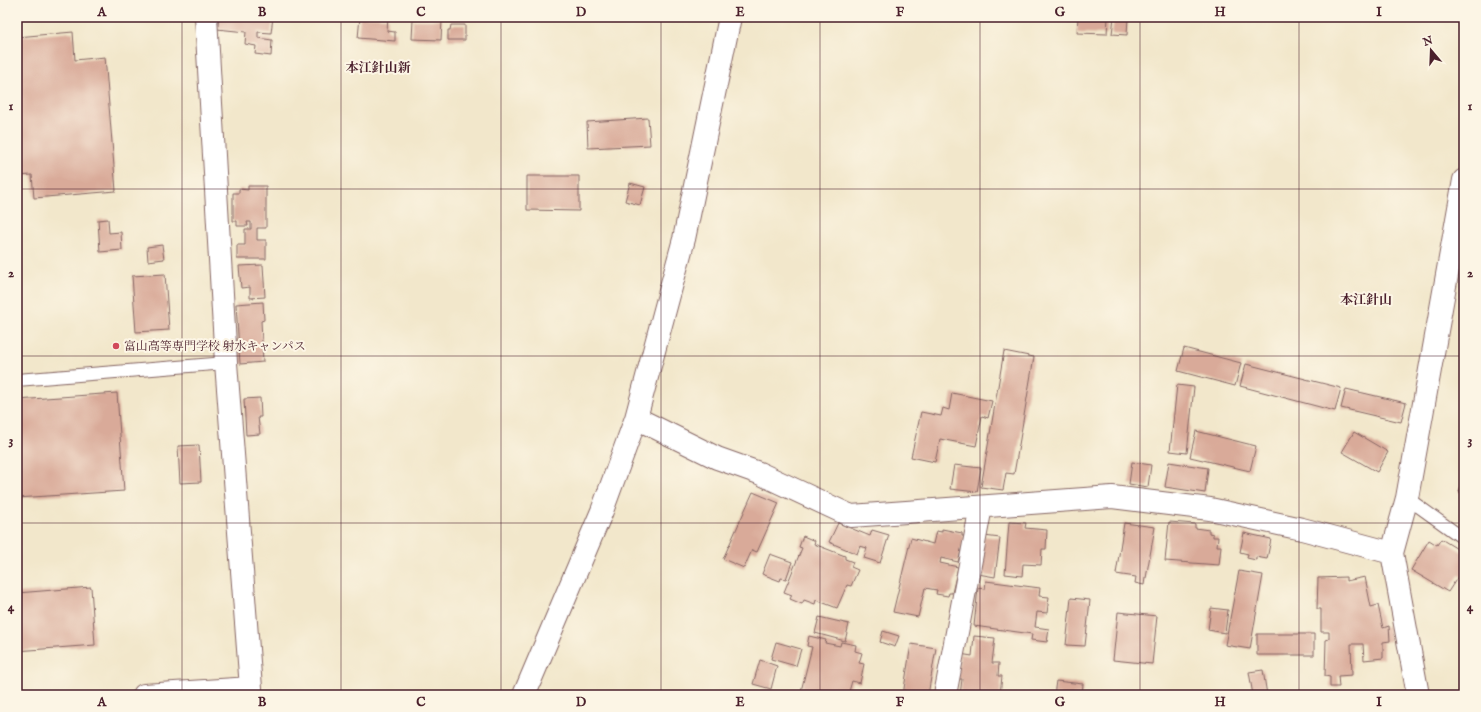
<svg xmlns="http://www.w3.org/2000/svg" width="1481" height="712" font-family="'IM FELL English','Noto Serif JP',serif">
<style>
.building{fill:#d9aa99}
.lines{fill:none;stroke-linecap:round;stroke-linejoin:round}
.lane-casing{stroke:#856563;stroke-width:14}
.street-casing{stroke:#856563;stroke-width:24}
.lane{stroke:#fff;stroke-width:12}
.street{stroke:#fff;stroke-width:22}
.grid{fill:none;stroke:#4a1f2b;stroke-width:1;stroke-opacity:0.55}
.poi-dot{fill:#d1495b;stroke:#fcf5e5;stroke-width:1.5}
.labels{text-anchor:middle;dominant-baseline:central;stroke-width:4;stroke-linejoin:round;paint-order:stroke}
.poi-label{font-size:12px;fill:#4a1f2b;stroke:#fcf5e5;text-anchor:start}
.neighbourhood-label{font-size:13px;font-weight:bold;fill:#4a1f2b;stroke:#fcf5e5}
.neatline{fill:none;stroke:#4a1f2b;stroke-width:1.5}
.grid-label{font-size:13px;text-anchor:middle;font-weight:bold;fill:#4a1f2b}
</style>
<rect width="100%" height="100%" fill="#fcf5e5"/>
<filter id="ink" filterUnits="userSpaceOnUse"><feTurbulence type="fractalNoise" baseFrequency=".025" numOctaves="2"/><feDisplacementMap in="SourceGraphic" scale="8" xChannelSelector="R" yChannelSelector="G"/><feConvolveMatrix kernelMatrix="1 2 1 2 8 2 1 2 1" color-interpolation-filters="sRGB"/></filter>
<filter id="wash" filterUnits="userSpaceOnUse"><feTurbulence type="fractalNoise" baseFrequency=".012" numOctaves="4" result="noise"/><feDisplacementMap in="SourceGraphic" scale="16" xChannelSelector="R" yChannelSelector="G"/><feGaussianBlur stdDeviation="0.9" result="paint"/><feColorMatrix in="noise" values="0 0 0 0 0 0 0 0 0 0 0 0 0 0 0 0 0 1.4 0 .05"/><feComposite in="paint" operator="in"/></filter>
<g filter="url(#wash)">
<rect width="100%" height="100%" fill="#f2e7cb"/>
<g id="blocks">
<!-- building -->
<path class="building" d="M219,17H273L271,33L258,32V38L272,40L271,56L255,54L256,46L245,44L246,32L217,29Z
M360,17L388,18L387,31L395,32V41L358,38Z
M1051,17H1070V20L1051,18Z
M1078,17H1108L1107,34L1077,33Z
M1114,17H1128L1127,35L1112,34Z
M413,20H442L441,40L412,39Z
M451,25H465V40H448V30H450Z
M73,32L75,60L105,57L116,191L34,198L32,175L17,176V37Z
M648,118L650,145L588,148L587,122Z
M527,176H579V211L527,210Z
M630,183L645,187L640,205L625,201Z
M248,186H266V228H257V240H266V259H237V245H245V229H251V222H247L248,226H237V221H233V193H239V189L248,190Z
M108,219L109,233L121,232L122,250L100,252L98,220Z
M162,245L164,259L148,261L147,247Z
M263,265L265,297L250,298V287L241,288L239,266Z
M165,274L169,330L136,332L132,276Z
M263,302L264,320L261,321L263,362L240,364L236,304Z
M1184,348L1241,363L1235,386L1178,371Z
M1004,351L1034,357L1014,474L1006,473L1003,490L981,487Z
M1246,364L1341,388L1335,411L1240,386Z
M1177,385L1194,387L1187,453L1170,451Z
M1346,389L1406,403L1401,422L1341,408Z
M117,393L124,491L17,498V400Z
M952,393L992,401L988,418L982,416L976,446L940,439L935,462L911,457L921,412L941,416L943,408L949,410Z
M260,398L261,417H258L260,434L246,435L244,399Z
M1196,431L1256,446L1250,471L1190,457Z
M1354,432L1388,452L1377,472L1342,452Z
M199,445L201,482L180,483L178,446Z
M1132,462L1151,465L1148,487L1129,484Z
M1169,462L1208,468L1205,493L1165,487Z
M954,465L981,468L977,492L950,489Z
M1463,479H1464V499H1461L1463,493L1459,492Z
M753,492L779,503L757,552L752,550L744,568L723,559Z
M1009,522L1026,523L1025,528L1047,530L1046,549H1042L1041,565L1023,564L1022,576L1005,574Z
M1169,522L1195,524V528L1209,530V533L1213,534V537H1218L1217,546H1221L1219,565L1165,561Z
M838,523L870,536L872,530L889,535L880,563L864,558L867,548L860,546L857,554L829,542Z
M1124,523L1155,527L1146,578H1145L1144,585L1135,583L1136,577L1116,574Z
M942,529L962,533V536H965L958,562L941,558L940,563L958,567L952,593H949L948,596L936,594L937,590L925,588L918,617L893,612L911,538L933,544L936,531L942,532Z
M1244,533L1271,539L1267,559L1256,557V560L1247,558L1248,554L1240,552Z
M803,536L815,541L814,544L845,556V559L853,562L851,567L858,570L851,586L847,585L837,608L816,600L815,604L804,600L802,604L790,599L792,595L784,592L802,548L799,547Z
M984,536L1000,538L995,577L978,574Z
M1441,539L1464,553V578L1459,575L1448,592L1411,570L1429,540L1437,545Z
M770,554L792,562L786,579L781,578L780,581L762,574Z
M1239,571L1263,575L1250,649L1225,645Z
M1346,577V581L1365,577L1371,607L1378,605L1383,628L1389,626L1390,641L1383,642V658L1364,660L1363,644H1351L1352,675L1338,676L1339,687H1330V677L1325,676L1326,640L1329,639V632H1321V609H1317L1318,578Z
M986,581L1040,588L1039,596L1049,597L1047,613L1037,612L1035,627L1049,629L1047,642L1031,640L1032,634L974,626L978,588L985,589Z
M91,587L95,645L17,651V593Z
M1071,598L1090,600L1085,646L1066,645Z
M1211,608L1228,610L1225,633L1208,630Z
M1118,612L1157,616L1152,664L1113,660Z
M819,617L849,624L845,641L815,633Z
M883,631L899,636L895,647L880,642Z
M1257,634H1314V655H1257Z
M809,636L826,640L825,643L840,646L841,642L856,645L855,651L862,653L859,663L864,664L860,683L852,681L848,695H839L822,691L821,695H800L812,647L807,646Z
M974,636L995,638L992,663H999L998,676H1002L1000,695H960L962,679H957L960,654L972,656Z
M776,642L801,649L796,666L771,659Z
M911,644L936,648L928,695H903Z
M760,660L777,666L771,689L753,684Z
M1263,670L1267,695H1253L1249,672Z
M1056,681L1083,684L1082,695H1054Z"/>
</g>
</g>
<g filter="url(#ink)">
<use href="#blocks" fill-opacity="0" stroke="#856563" stroke-width="1"/>
<g class="lines">
<!-- lane casing -->
<g class="lane-casing">
<path id="lane" d="M17,380L226,363
M1407,498L1464,539"/>
</g>
<!-- street casing -->
<g class="street-casing">
<path id="street" d="M206,17L226,363L251,688
M636,418L717,458L759,473L851,516L1112,497L1210,509L1302,529L1392,553
M144,695L251,688V695
M524,695L602,511L636,418L684,239L730,17
M945,695L981,507
M1418,695L1392,553L1407,498L1464,180"/>
</g>
<!-- lane -->
<use href="#lane" class="lane"/>
<!-- street -->
<use href="#street" class="street"/>
</g>
</g>
<!-- grid -->
<path class="grid" d="M182,17V695M341,17V695M501,17V695M661,17V695M820,17V695M980,17V695M1140,17V695M1299,17V695M17,189H1464M17,356H1464M17,523H1464"/>
<!-- markers -->
<circle class="poi-dot" cx="116" cy="346" r="4"/>
<g class="labels">
<!-- poi labels -->
<g class="poi-label">
<text x="124" y="346">富山高等専門学校 射水キャンパス</text>
</g>
<!-- neighbourhood labels -->
<g class="neighbourhood-label">
<text x="378" y="68">本江針山新</text>
<text x="1366" y="300">本江針山</text>
</g>
</g>
<!-- margin -->
<rect width="1481" height="712" fill="none" stroke="#fcf5e5" stroke-width="44"/>
<!-- north arrow -->
<g transform="translate(1431 50) rotate(341)" stroke="#fcf5e5" stroke-width="3" paint-order="stroke">
<path d="M0-3L7 15L0 10L-7 15Z" fill="#4a1f2b"/>
<text y="-6" font-size="11" font-weight="bold" text-anchor="middle" fill="#4a1f2b">N</text>
</g>
<rect x="22" y="22" width="1437" height="668" class="neatline"/>
<g class="grid-label">
<text x="102" y="16">A</text>
<text x="262" y="16">B</text>
<text x="421" y="16">C</text>
<text x="581" y="16">D</text>
<text x="740" y="16">E</text>
<text x="900" y="16">F</text>
<text x="1060" y="16">G</text>
<text x="1220" y="16">H</text>
<text x="1379" y="16">I</text>
<text x="11" y="110">1</text>
<text x="1470" y="110">1</text>
<text x="11" y="277">2</text>
<text x="1470" y="277">2</text>
<text x="11" y="444">3</text>
<text x="1470" y="444">3</text>
<text x="11" y="611">4</text>
<text x="1470" y="611">4</text>
<text x="102" y="706">A</text>
<text x="262" y="706">B</text>
<text x="421" y="706">C</text>
<text x="581" y="706">D</text>
<text x="740" y="706">E</text>
<text x="900" y="706">F</text>
<text x="1060" y="706">G</text>
<text x="1220" y="706">H</text>
<text x="1379" y="706">I</text>
</g>
</svg>
